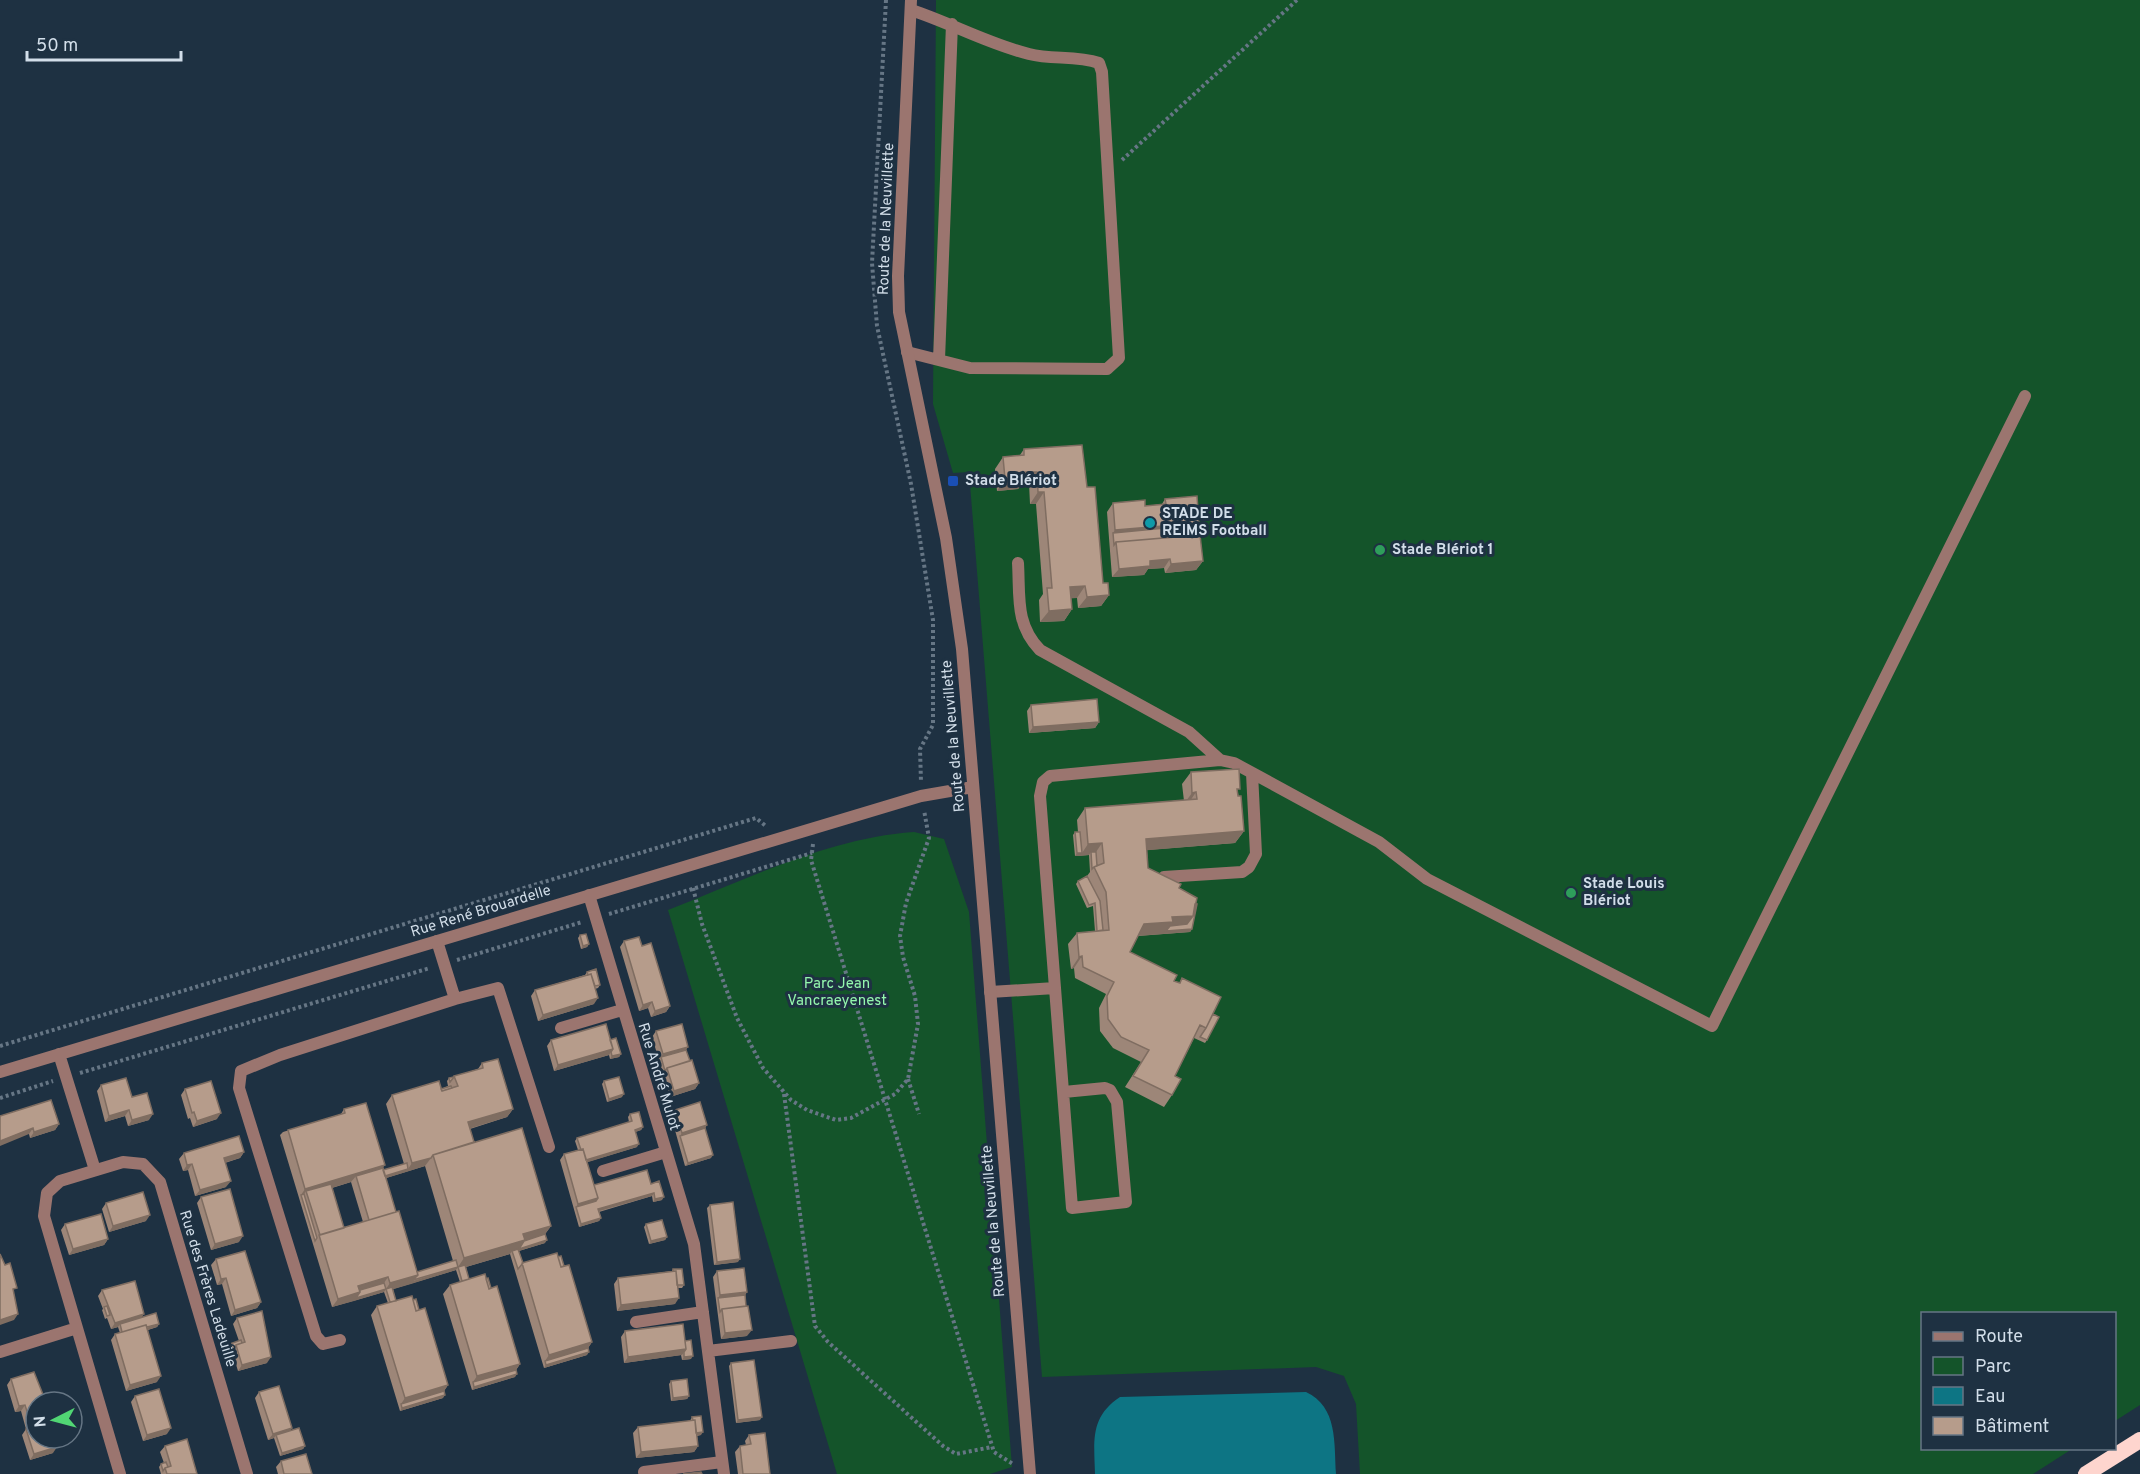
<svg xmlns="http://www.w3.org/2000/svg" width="2140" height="1474" font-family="Overpass,sans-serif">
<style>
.green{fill:#14542a}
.water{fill:#0d7584}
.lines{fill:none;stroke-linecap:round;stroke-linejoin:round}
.path{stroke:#667685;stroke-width:4;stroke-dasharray:3 3;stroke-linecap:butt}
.service{stroke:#9b756f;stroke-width:12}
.minor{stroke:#9b756f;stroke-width:12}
.trunk{stroke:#fed5ce;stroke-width:16}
.wall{fill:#9d8678;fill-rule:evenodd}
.shaded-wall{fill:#7f6d61}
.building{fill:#b69c8b;stroke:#7f6d61;stroke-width:1.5}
.transit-dot{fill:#1a4fb4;stroke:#1e3142;stroke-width:2}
.culture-dot{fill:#0f9aa8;stroke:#1e3142;stroke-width:2}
.leisure-dot{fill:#2e9e5b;stroke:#1e3142;stroke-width:2}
.labels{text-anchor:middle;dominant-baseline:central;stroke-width:6;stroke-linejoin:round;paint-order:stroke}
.street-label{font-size:15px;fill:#d2dee9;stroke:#1e3142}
.poi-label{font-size:15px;font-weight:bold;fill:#d2dee9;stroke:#1e3142;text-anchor:start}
.park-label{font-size:15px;fill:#94f7ad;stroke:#1e3142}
</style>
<rect width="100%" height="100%" fill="#1e3142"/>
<!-- green -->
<path class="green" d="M936,0H2140V1405L2115,1421L2114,1314H1922V1448L2072,1449L2033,1474H1360L1356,1404L1344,1376L1316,1367L1042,1377L969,472L953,473L933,404Z
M914,832L944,839L969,912L1012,1467L990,1474H837L668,910C748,879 828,838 914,832Z"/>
<!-- water -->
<path class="water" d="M1306,1392C1338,1407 1334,1443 1336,1474H1095C1094,1440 1090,1417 1120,1397Z"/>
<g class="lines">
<!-- path -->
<path class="path" d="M886,0L872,263L877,326L911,484L933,620V725L920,749L921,782
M1122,160L1297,0
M813,844L811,860L994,1452L1013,1464
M693,888L702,924L737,1018L763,1068L791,1100L807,1110L836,1120L851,1118L895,1094L908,1079L918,1024L915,996L903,957L900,936L906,903L929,838L924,810
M609,914L812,853
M457,960L582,922
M0,1046L756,818L767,827
M80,1073L430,968
M908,1079L919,1114
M784,1094L815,1326L828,1342L943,1446L956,1454L992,1447
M0,1098L53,1081"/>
<!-- service -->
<path class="service" d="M907,352L970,368L1107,369L1119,358L1102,72L1099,63C1076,55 1052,60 1029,54C988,44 951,23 911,10
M939,360L952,24
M1018,563C1020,597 1015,624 1040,650L1189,732L1220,760
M1164,877L1242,872L1249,867L1256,854L1252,773
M1055,988L1040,796L1043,782L1050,776L1220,760L1234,763L1379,842L1427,879L1712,1026L2025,396
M990,992L1055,988L1072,1208L1126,1202L1117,1102L1110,1090L1105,1088L1064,1092
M455,999L498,988L549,1147
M340,1340L323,1344L316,1336L239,1088L241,1071L280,1055L455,999L437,941"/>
<!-- minor -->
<path class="minor" d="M911,0L898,276L899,312L946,538L962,649L1030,1474
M589,895L694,1244L724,1474
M561,1028L622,1010
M59,1054L95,1170
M0,1072L921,796L973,787
M603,1171L666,1152
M636,1322L703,1312
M708,1351L791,1341
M0,1352L77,1328
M644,1472L722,1462
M120,1474L44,1216L47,1193L60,1181L123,1162L143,1164L160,1182L247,1474"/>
<!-- trunk -->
<path class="trunk" d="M2086,1474L2140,1440"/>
</g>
<!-- wall -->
<path class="wall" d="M1024,449L1087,487L1103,583L1109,595L1101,606L1078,608L1077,598H1071L1072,609L1064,621L1040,622L1039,600L1043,594L1036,504H1030L1029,483L1022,484L1018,489L997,491L995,469L1003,457L1020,455Z
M1165,499L1199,523L1197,526L1198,535L1203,561L1196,570L1165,573L1164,568L1148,569L1144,575L1112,577L1107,512L1113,503L1145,506L1162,504Z
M1031,705L1099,722L1095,728L1029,733L1027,711Z
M1191,772L1238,793L1244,831L1235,843L1147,850L1148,868L1179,888L1192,929L1190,932L1138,936L1130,952L1174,981L1179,983L1182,978L1213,1014L1207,1040L1205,1043L1194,1038L1175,1076L1172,1095L1164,1107L1125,1087L1141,1062L1113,1048L1100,1031L1099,1008L1106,994L1075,978L1074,968L1071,969L1068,944L1077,933L1095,931L1093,906L1087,908L1076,884L1078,881L1087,876L1090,872L1089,855L1075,856L1073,835L1075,832H1078L1077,820L1085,808L1184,801L1182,784Z
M580,935L589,944L587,947L581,949L578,938Z
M624,941L642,946L670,1006L666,1012L651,1017L648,1008L639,1011L620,947Z
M587,972L600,985L598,988L595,989L594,1004L538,1021L531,996L535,990L585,975Z
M656,1031L686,1050L690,1061L699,1083L695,1089L670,1097L652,1037Z
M551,1040H610L621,1054L619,1057L610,1059L609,1055L554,1071L547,1046Z
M482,1063L513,1109L507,1117L470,1129L474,1142L551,1226L545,1234V1243L519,1251L523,1263L558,1257L564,1266L592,1342L588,1348L587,1355L544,1368L510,1254L466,1267L469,1279H486L491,1288L520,1364L516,1370L515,1377L472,1390L443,1294L450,1285L460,1282L456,1270L393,1289L396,1301L413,1300L419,1310L448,1385L444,1391L443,1398L400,1411L371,1315L377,1306L388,1303L384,1292L332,1307L280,1135L283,1132L341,1114L344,1109L383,1170L404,1164L386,1104L392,1095L441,1089L448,1086L447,1081L449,1078L478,1069ZM425,1166L453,1261L417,1272L396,1212L386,1178ZM351,1182L363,1222L344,1228L332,1188Z
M604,1081L622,1097L607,1102L602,1084Z
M101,1085L132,1097L149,1120L128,1126L125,1116L105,1122L97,1091Z
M185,1089L217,1119L193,1127L190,1118L188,1119L181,1095Z
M675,1110L707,1125L705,1128L711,1158L685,1166L671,1116Z
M630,1114L643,1127L641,1130L635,1132L637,1147L587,1162L594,1185L651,1184L662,1200L653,1202L652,1196L599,1212L601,1218L599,1221L579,1227L560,1160L564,1154L578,1150L575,1141L577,1138L629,1122L628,1117Z
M0,1116L59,1124L55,1130L30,1138L29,1134Z
M244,1152L240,1158L225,1163L226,1187L195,1196L188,1170L183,1171L179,1159L184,1153Z
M201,1197L239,1242L211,1250L197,1203Z
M106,1203L146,1221L109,1232L102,1209Z
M710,1205L738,1262L714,1265L707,1208Z
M65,1224L108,1239L104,1245L69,1255L61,1230Z
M646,1224L667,1237L665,1240L649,1244L644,1227Z
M216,1259L261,1302L257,1308L231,1316L222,1284L217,1285L211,1265Z
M673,1269L684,1285L682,1288H678L675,1304L617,1311L614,1284L618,1278L672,1271Z
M717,1271L747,1292L745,1295L747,1336L721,1339L713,1277Z
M102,1290L142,1317L159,1324L157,1327L148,1330L157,1382L126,1391L111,1340L115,1334L120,1333L118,1327L111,1329L107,1318L105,1319L102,1310L103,1309L98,1296Z
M237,1318L267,1363L238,1371L232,1351L226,1353L225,1348L227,1345L239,1341L233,1324Z
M625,1331L685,1341L691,1359L682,1360L681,1355L624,1363L621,1337Z
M731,1363L760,1420L736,1423L729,1366Z
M11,1379L36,1402L53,1453L30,1460L22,1435L26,1429L21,1411L15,1412L7,1385Z
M671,1381L689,1396L687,1399L671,1401L669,1384Z
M259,1392L290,1431L305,1446L303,1449L280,1456L274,1438L268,1440L255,1398Z
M135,1396L167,1434L143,1441L131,1402Z
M692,1417L701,1435L697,1436L698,1446L694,1452L636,1458L633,1433L638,1427L690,1421Z
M749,1435L770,1474H738L735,1452L740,1446L746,1445L745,1441Z
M165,1446L197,1474H161L159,1467L161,1464L164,1463L160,1452Z
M281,1461L312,1474H278L276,1467Z"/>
<!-- shaded-wall -->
<path class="shaded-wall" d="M1026,472H1037L1029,483L1022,484L1018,489L997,491L1005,479Z
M1038,492H1044L1036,504H1030Z
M1199,523L1193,531L1113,533L1115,530Z
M1170,559L1164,568L1148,569L1144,575L1112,577L1119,569L1150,561Z
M1203,561L1196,570L1165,573L1171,564Z
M1085,586L1077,598L1062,599L1070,587Z
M1109,595L1101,606L1078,608L1087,597Z
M1072,609L1064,621L1040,622L1049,611Z
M1099,722L1095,728L1029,733L1033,727Z
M1196,792L1188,804L1186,801L1192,793Z
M1244,831L1235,843L1138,851L1146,839Z
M1102,843L1094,855L1091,852L1089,855L1080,856L1088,844Z
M1077,853H1082L1080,856H1075Z
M1193,916L1192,929L1190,932L1136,936L1144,924L1172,917Z
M589,944L587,947L581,949L583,946Z
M1082,956L1074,968L1071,969L1079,957Z
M598,998L594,1004L538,1021L543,1015Z
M652,1002L648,1008L639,1011L643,1005Z
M670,1006L666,1012L651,1017L655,1011Z
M688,1047L684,1053L661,1057L663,1054Z
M613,1049L609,1055L554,1071L558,1065Z
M621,1054L619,1057L610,1059L612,1056Z
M699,1083L695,1089L670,1097L674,1091Z
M624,1094L622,1097L607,1102L609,1099Z
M513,1109L507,1117L465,1130L468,1122Z
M129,1110L125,1116L105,1122L109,1116Z
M221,1113L217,1119L193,1127L197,1121Z
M153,1114L149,1120L128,1126L132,1120Z
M59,1124L55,1130L30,1138L34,1132Z
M707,1125L703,1131L680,1136L682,1133Z
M643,1127L641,1130L633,1133L635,1130Z
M33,1128L29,1134L0,1146V1141Z
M639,1144L637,1147L582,1164L584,1161Z
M244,1152L240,1158L220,1164L224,1158Z
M713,1155L711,1158L685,1166L688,1163Z
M431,1158L425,1166L406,1172L412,1163Z
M192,1164L188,1170L183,1171L187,1165Z
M385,1165L378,1174L356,1176L351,1182L308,1195L306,1191L302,1197L301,1195L305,1189Z
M408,1169L406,1172L380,1180L382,1177Z
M231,1181L226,1187L195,1196L200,1190Z
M654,1193L652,1196L596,1212L598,1209Z
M664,1197L662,1200L653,1202L655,1199Z
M598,1198L594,1204L576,1207L578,1204Z
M150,1215L146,1221L109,1232L113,1226Z
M601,1218L599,1221L579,1227L581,1224Z
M551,1226L543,1237L547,1240L545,1243L512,1253V1251L510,1254L459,1269L458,1267L456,1270L464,1258L523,1234Z
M243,1236L239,1242L211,1250L215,1244Z
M667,1237L665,1240L649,1244L651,1241Z
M108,1239L104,1245L69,1255L73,1249Z
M740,1259L738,1262L714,1265L717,1262Z
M458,1267L456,1270L411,1284L413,1281Z
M418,1275L411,1284L387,1291L386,1289L384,1292L354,1301L356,1298L386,1289L390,1283Z
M388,1277L382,1286L359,1293L354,1301L332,1307L338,1299L358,1286Z
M226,1278L222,1284L217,1285L221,1279Z
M747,1292L743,1298H718L720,1295Z
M679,1298L675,1304L617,1311L621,1305Z
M261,1302L257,1308L231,1316L235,1310Z
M18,1314L14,1320L0,1325V1320Z
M144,1314L140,1320L120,1324L118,1327L111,1329L115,1323Z
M159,1324L157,1327L121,1338L123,1335Z
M752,1330L747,1336L721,1339L725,1333Z
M592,1342L586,1351L545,1361L549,1355Z
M234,1348L232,1351L226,1353L228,1350Z
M686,1349L682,1355L624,1363L628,1357Z
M589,1352L587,1355L544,1368L546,1365Z
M693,1356L691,1359L682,1360L684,1357Z
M271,1357L267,1363L238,1371L242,1365Z
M520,1364L514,1373L473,1382L477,1376Z
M517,1374L515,1377L472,1390L474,1387Z
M161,1376L157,1382L126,1391L130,1385Z
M448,1385L442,1394L401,1404L405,1398Z
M445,1395L443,1398L400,1411L402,1408Z
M689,1396L687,1399L671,1401L673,1398Z
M25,1405L21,1411L15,1412L19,1406Z
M762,1417L760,1420L736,1423L738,1420Z
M171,1428L167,1434L143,1441L147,1435Z
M292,1428L288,1434L276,1435L274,1438L268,1440L273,1434Z
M703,1432L701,1435L692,1436L694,1433Z
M305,1446L303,1449L280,1456L282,1453Z
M698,1446L694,1452L636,1458L641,1452Z
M57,1447L53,1453L30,1460L34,1454Z"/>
<!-- building -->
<path class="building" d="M1082,445L1087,487H1095L1103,583H1108L1109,595L1087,597L1085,586L1070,587L1072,609L1049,611L1047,588H1052L1044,492H1038L1037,472H1026L1027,477L1005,479L1003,457L1024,455V449Z
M1197,496L1199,523L1115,530L1113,503L1145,500V506L1166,504L1165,499Z
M1197,525L1198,535L1116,542L1114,545L1113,533Z
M1200,535L1203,561L1171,564L1170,559L1150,561V566L1119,569L1116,542Z
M1097,699L1099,722L1033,727L1031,705Z
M1239,769L1240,789H1237L1238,796H1241L1244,831L1146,839L1148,868L1181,884L1179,888L1197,898L1193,916L1172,917L1173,922L1144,924L1130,952L1177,975L1174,981L1180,983L1182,978L1221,997L1206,1028L1200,1025L1175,1076L1181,1079L1172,1095L1133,1076L1149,1050L1121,1037L1108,1019L1107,996L1114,982L1083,967L1082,956L1079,957L1077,933L1109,930L1106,892L1094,867L1104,863L1102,843L1088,844L1085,808L1197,799L1196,792L1192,793L1191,772Z
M1075,832H1080L1082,853H1077Z
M1091,852H1096L1097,866L1094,867L1092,869Z
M1087,876L1100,901L1103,930L1097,931L1095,903L1089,905L1078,881Z
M1195,904H1197L1192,929L1166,931L1170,926L1187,924L1193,916Z
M586,934L589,944L583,946L580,935Z
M639,937L642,946L651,943L670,1006L655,1011L652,1002L643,1005L624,941Z
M596,969L600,985L595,986L591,974L588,975L587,972Z
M591,974L598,998L543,1015L535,990Z
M1213,1014L1219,1017L1207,1040L1200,1037L1206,1028Z
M606,1024L613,1049L558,1065L551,1040Z
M682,1024L688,1047L663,1054L656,1031Z
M616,1038L621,1054L612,1056L611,1052L613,1049L610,1040Z
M686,1050L690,1061L667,1068L665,1071L661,1057Z
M498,1059L513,1109L468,1122L474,1142L433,1155L431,1158L412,1163L392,1095L439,1081L442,1091L458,1086L454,1076L483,1068L482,1063Z
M692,1060L699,1083L674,1091L667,1068Z
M454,1077L450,1082L449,1078Z
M619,1077L624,1094L609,1099L604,1081Z
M126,1078L132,1097L147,1093L153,1114L132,1120L129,1110L109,1116L101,1085Z
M211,1081L221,1113L197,1121L194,1112L192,1113L185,1089Z
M451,1086L452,1088L442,1091L441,1089Z
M51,1100L59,1124L34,1132L33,1128L0,1141V1116Z
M700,1102L707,1125L682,1133L675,1110Z
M366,1103L385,1165L305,1189L288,1130L345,1113L344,1109Z
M639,1112L643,1127L635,1130L639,1144L586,1160L583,1149L581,1150L577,1138L632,1121L630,1114Z
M522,1128L551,1226L523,1234L525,1240L464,1258L433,1155Z
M705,1128L713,1155L688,1163L680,1136Z
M239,1136L244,1152L224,1158L231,1181L200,1190L192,1164L187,1165L184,1153Z
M583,1149L598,1198L578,1204L564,1154Z
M407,1163L408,1169L385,1176L383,1170Z
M383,1168L396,1212L369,1220L356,1176Z
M647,1170L651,1184L659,1181L664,1197L655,1199L654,1193L598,1209L601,1218L581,1224L576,1207L596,1201L598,1198L594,1185Z
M331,1184L344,1228L320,1235L306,1191Z
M230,1189L243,1236L215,1244L201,1197Z
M143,1192L150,1215L113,1226L106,1203Z
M304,1194L317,1238L315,1241L301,1195Z
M733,1202L740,1259L717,1262L710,1205Z
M399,1211L418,1275L390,1283L388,1277L358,1286L360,1292L338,1299L319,1235Z
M101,1214L108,1239L73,1249L65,1224Z
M662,1220L667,1237L651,1241L646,1224Z
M545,1234L547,1240L519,1249L524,1241Z
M518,1249L523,1263L518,1269L512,1251Z
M245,1251L261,1302L235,1310L226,1278L221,1279L216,1259Z
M557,1253L561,1267L569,1265L592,1342L549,1355L522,1263Z
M0,1254L5,1265L10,1263L17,1288L13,1289L18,1314L0,1320Z
M561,1256L564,1266L561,1267L558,1257Z
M456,1260L458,1267L413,1280L418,1275L417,1272Z
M465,1265L469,1279L462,1281L458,1267Z
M744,1268L747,1292L720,1295L717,1271Z
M673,1269H682L684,1285H677L676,1271H673Z
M676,1271L679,1298L621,1305L618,1278Z
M485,1274L489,1289L497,1286L520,1364L477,1376L450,1285Z
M488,1278L491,1288L489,1289L486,1279Z
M135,1281L144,1314L115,1323L102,1290Z
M384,1283L386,1289L356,1298L360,1292V1290Z
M392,1287L396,1301L390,1302L386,1289Z
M745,1295L746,1306L722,1309L720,1312L718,1298Z
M412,1296L416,1311L425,1308L448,1385L405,1398L377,1306Z
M416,1299L419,1310L416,1311L413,1300Z
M107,1306L110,1315L107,1316L104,1307Z
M748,1306L752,1330L725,1333L722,1309Z
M262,1311L271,1357L242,1365L236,1345L245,1342L237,1318Z
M156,1313L159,1324L147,1327L146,1325L122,1332L120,1324Z
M683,1324L686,1349L628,1357L625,1331Z
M146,1325L161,1376L130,1385L115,1334Z
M241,1340L242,1343L236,1345L234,1348L228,1350L227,1345Z
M691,1340L693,1356L684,1357V1352L686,1349L685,1341Z
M588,1348L589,1352L546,1365L545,1361Z
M754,1360L762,1417L738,1420L731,1363Z
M516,1370L517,1374L474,1387L473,1382Z
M34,1372L44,1397L48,1396L50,1402H36V1438H55L57,1447L34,1454L26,1429L32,1427L25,1405L19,1406L11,1379Z
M687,1379L689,1396L673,1398L671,1381Z
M279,1386L292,1428L273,1434L259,1392Z
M159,1389L171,1428L147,1435L135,1396Z
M444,1391L445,1395L402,1408L401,1404Z
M701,1416L703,1432L696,1433L695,1420H693L692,1417Z
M695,1420L698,1446L641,1452L638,1427Z
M299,1428L305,1446L282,1453L276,1435Z
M765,1433L770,1474H743L740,1446L751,1444L749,1435Z
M187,1439L197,1474H167L165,1468L171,1466L165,1446Z
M306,1454L312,1474H284L281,1461Z
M166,1462L168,1467L165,1468L163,1471L161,1464Z
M701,1472L702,1474H683Z"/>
<!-- markers -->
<rect class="transit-dot" x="947" y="475" width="12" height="12" rx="3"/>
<circle class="culture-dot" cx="1150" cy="523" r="6"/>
<g class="leisure-dot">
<circle cx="1380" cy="550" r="6"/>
<circle cx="1571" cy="893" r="6"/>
</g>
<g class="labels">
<!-- street labels -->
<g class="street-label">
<text transform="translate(887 219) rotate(-88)">Route de la Neuvillette</text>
<text transform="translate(954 736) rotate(-95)">Route de la Neuvillette</text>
<text transform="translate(481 912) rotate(-17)">Rue René Brouardelle</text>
<text transform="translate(658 1077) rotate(73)">Rue André Mulot</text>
<text transform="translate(994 1221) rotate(-95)">Route de la Neuvillette</text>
<text transform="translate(207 1289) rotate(73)">Rue des Frères Ladeuille</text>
</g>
<!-- poi labels -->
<g class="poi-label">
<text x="965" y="481">Stade Blériot</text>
<text x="1162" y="514">STADE DE<tspan x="1162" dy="17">REIMS Football</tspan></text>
<text x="1392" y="550">Stade Blériot 1</text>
<text x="1583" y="884">Stade Louis<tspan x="1583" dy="17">Blériot</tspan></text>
</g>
<!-- park labels -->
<g class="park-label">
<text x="837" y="984">Parc Jean<tspan x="837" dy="17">Vancraeyenest</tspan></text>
</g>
</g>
<!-- legend -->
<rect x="1921" y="1312" width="195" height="138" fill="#1e3142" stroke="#667685" stroke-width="1.5"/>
<rect x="1933" y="1332" width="30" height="9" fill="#9b756f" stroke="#667685" stroke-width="1.5"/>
<text x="1975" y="1342" font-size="18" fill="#d2dee9">Route</text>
<rect x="1933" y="1357" width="30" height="18" fill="#14542a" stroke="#667685" stroke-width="1.5"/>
<text x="1975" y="1372" font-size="18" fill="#d2dee9">Parc</text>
<rect x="1933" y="1387" width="30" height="18" fill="#0d7584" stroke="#667685" stroke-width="1.5"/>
<text x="1975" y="1402" font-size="18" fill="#d2dee9">Eau</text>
<rect x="1933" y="1417" width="30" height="18" fill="#b69c8b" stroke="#667685" stroke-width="1.5"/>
<text x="1975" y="1432" font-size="18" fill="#d2dee9">Bâtiment</text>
<!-- north arrow -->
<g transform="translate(54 1420) rotate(264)"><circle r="28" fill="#1e3142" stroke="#667685" stroke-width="1.5"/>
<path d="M0-4.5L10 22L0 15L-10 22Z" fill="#51d674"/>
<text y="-9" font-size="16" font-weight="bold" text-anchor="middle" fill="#d2dee9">N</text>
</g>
<!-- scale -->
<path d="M27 51v9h154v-9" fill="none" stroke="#d2dee9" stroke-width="3"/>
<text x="36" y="51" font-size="18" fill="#d2dee9" stroke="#1e3142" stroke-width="4.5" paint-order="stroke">50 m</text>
</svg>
